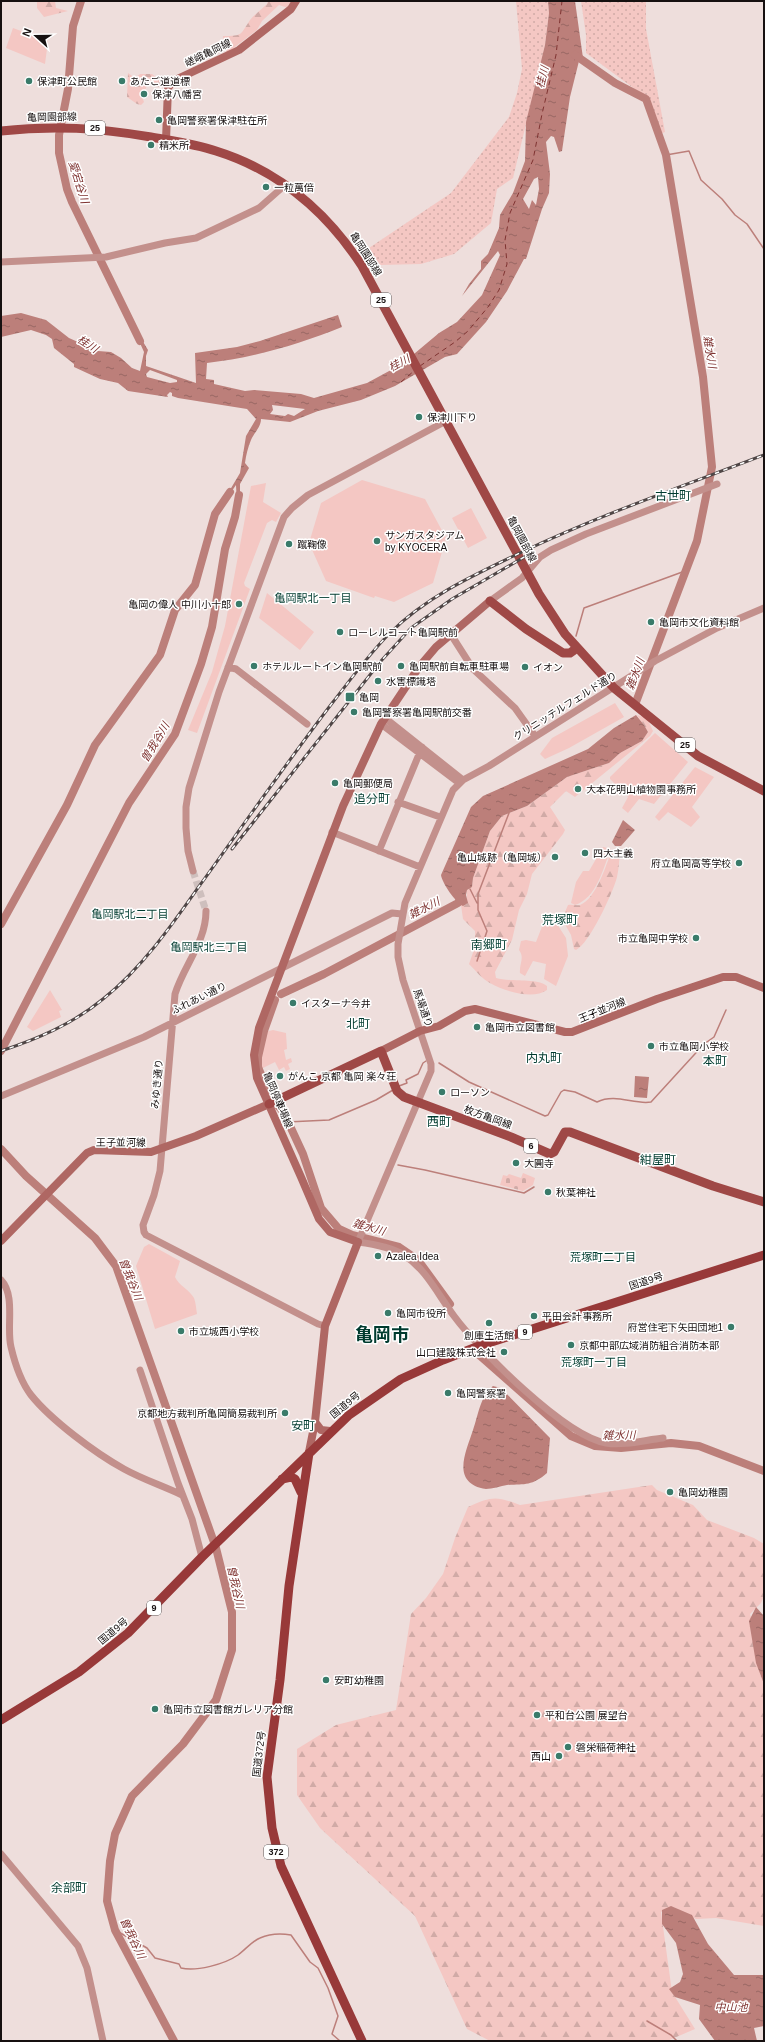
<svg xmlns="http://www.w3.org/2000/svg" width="765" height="2042" font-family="Helvetica,'Noto Sans JP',sans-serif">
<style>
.grass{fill:url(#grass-dots)}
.forest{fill:url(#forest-firs)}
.cemetery{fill:url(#cemetery-stones)}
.green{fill:#f4c7c3}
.water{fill:url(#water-ripples);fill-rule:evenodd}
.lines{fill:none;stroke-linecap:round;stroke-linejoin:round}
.stream{stroke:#bc7f7a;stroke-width:1.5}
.river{stroke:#bc7f7a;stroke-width:8}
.ferry{stroke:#7f3331;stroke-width:1;stroke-dasharray:5 4;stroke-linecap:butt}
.tertiary-tunnel{stroke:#cebfbd;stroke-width:7;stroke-dasharray:7 3.5;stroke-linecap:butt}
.tertiary{stroke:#c3908c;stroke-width:7}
.secondary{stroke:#af6763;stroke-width:8}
.primary{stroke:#9f4846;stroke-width:9}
.trunk{stroke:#983939;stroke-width:9}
.rail-casing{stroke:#4f4646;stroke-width:3}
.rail{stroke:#fff;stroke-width:1.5;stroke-dasharray:4.5;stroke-linecap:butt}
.poi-dot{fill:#3a7b6a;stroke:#fff;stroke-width:1.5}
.labels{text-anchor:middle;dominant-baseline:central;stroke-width:3;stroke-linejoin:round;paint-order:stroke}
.shield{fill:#fff;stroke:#5c5858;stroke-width:1}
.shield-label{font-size:9px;font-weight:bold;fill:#161010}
.street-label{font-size:10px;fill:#161010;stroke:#fff}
.poi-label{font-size:10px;fill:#161010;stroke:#fff;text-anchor:start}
.water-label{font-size:11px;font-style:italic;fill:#7f3331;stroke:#fff}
.neighbourhood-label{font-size:11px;fill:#003b2f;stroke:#fff}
.quarter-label{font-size:12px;fill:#003b2f;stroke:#fff}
.town-label{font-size:18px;font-weight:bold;fill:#003b2f;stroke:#fff}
</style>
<defs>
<pattern id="grass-dots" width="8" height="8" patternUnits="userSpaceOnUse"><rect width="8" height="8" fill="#f4c7c3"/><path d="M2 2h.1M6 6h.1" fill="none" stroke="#d0aaa6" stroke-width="1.8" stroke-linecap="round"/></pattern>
<pattern id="forest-firs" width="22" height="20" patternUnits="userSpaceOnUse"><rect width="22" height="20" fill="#f4c7c3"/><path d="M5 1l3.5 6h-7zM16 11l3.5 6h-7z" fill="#d0aaa6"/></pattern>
<pattern id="cemetery-stones" width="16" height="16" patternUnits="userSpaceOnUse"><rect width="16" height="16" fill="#f4c7c3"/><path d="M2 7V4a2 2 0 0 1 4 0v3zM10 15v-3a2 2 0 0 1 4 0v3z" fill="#d0aaa6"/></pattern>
<pattern id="water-ripples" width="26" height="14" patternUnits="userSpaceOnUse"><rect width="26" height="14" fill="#bc7f7a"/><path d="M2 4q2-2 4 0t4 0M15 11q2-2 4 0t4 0" fill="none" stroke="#986763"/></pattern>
</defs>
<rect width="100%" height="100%" fill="#eededc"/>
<!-- grass -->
<path class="grass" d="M516,1H548L549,13L545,45L513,178L497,189L491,223L454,254L421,264L380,265L366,250L451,193L509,117L517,93L522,69Z
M581,1H646V29L665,132L660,134L647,98L586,53V35Z"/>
<!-- forest -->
<path class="forest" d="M37,1H55L56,8L68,11L44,17L37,8Z
M268,1H292L288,8L279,5L262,21L257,30L227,53L224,47L223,36C243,36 240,35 250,20C255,14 262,9 267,4Z
M128,73L135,78L140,74H152L163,83L159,87L148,84L145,90L140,91L144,102L141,105L137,104L127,97Z
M637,715L647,718L653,731L650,736L575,797L566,791L550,807L565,830L563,834L532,874L527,894L519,910L512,940L495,972L496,978C510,982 538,978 547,986V990C533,1000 504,991 490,983C482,979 476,971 469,964L475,947V931L463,919L461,905L467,904V890L472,887L473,878L490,831L502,816L527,806L567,777L609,763L620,753L642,741L648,732Z
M612,850L620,852C619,860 619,869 617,877C613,893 589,944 576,950L574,949L571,935L562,919L568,905C572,904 576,906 580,905C596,899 606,865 612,850Z
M652,1485L657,1490L693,1505L707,1520L754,1538L764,1544V1596L761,1603L750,1614L757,1636L764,1687V1926L716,1918L696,1919L673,1907L661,1912L672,1992L695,2029L667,2041H490L467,2029L415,1916L320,1828L297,1795V1749L336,1725L396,1710L411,1614L426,1598L443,1574L455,1538L468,1507C492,1496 496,1496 520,1505Z"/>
<!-- cemetery -->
<path class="cemetery" d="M523,1173L535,1178L533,1185L523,1191L500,1185L503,1175L507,1176L509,1174L521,1178Z"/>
<!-- green -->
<path class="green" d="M13,28L48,41L45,64L6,48Z
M362,480L425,499L446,538L433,583L394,602L375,596L374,598L326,581L309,543L321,503Z
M266,483L263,502L281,513L276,522L272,520L267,523L244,583L245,586L250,589L197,733L188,730L212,672L225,626L251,486Z
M471,508L487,538L468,548L452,518Z
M267,593L314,632L300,650L259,618Z
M615,703L624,717L569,748L545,759L540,754L552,738Z
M655,733L688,762L654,804L639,799L628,813L622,808L628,797L610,779V777Z
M695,767L714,777L692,807L700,817L691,827L668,812L659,821L655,817Z
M603,847L611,849C603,868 597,898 575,905L571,903L576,882L583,871H589Z
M545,922L557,924L566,938L568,956L556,986L544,979L546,964L533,961L525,976L520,973C519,964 525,958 519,950L521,941L526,940L536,942L543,924Z
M50,990L62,1010L59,1011L61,1017L33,1031L27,1027Z
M273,1030L286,1033L287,1049L284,1050L286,1060L291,1058L292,1062L288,1064L290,1069L286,1071L284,1067L279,1070L275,1062L261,1069C257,1058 263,1043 265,1032Z
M149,1244L180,1261L175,1277C179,1286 189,1289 194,1298C196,1303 196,1309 197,1314L155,1329L136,1266L144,1247Z"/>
<!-- water -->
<path class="water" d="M548,1H575L583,58L593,66L586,61H579L570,97L562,151L559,152L554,137L551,136L546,142L550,174L549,193L542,209L526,259H524L507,291L486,322L457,354L445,357L395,386L361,400L318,411L290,422L261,419C261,427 254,433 251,440C248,447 246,455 245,463L249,468L240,484V505L237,504L236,485L225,501L224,500L240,473L246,436L256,419L247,409L178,398L172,396V393L170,392L167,395L168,397L128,391L118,383L100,379L74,367V364L54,348L52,339L46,335L31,330L1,337V316L21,313L46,320L69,338L98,351L111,352L121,358L132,368L140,371L144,352L135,332L136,330L148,350L146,356V366L196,383L195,353L237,347L260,341L338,315L342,327C299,344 254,358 207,363L206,379L214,380V384L245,391L254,390L301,394L314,398L367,383L402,364L439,333L457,322L482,295L500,255L498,251L462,296L469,284L481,269V261L488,254L499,228L500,215L513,193L525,161L526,122L545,45L549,13ZM538,177L539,189L536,205L532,200L529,209L523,199L534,179ZM150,370L177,380V382L170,383L147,377L146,374ZM272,405L305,409L294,416L288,414L285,416L270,414L273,410Z
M636,715L644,725L648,732L642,741L620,753L609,763L567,777L527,806L502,816L490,831L473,878L472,887L467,890L466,895L468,903L463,906C456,903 442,883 441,875L471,807L483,796L588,749L614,728Z
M623,820L635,830L621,846H615L612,842Z
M635,1076L649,1077L647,1098L634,1097Z
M493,1386L501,1388L550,1438L547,1473C532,1486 525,1484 507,1485C501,1486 492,1489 486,1489C450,1483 466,1452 473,1430C478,1416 481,1394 493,1386Z
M756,1607L764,1616V1684L756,1663L749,1621Z
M671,1906L692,1915L708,1944L734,1975H764V2026L754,2028L757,2041H715L699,2019L700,2005L675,1997L669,1989L680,1982L683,1974L676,1943L662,1924V1910Z"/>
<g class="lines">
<!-- stream -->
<path class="stream" d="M666,155L689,151L701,180L722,199L735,215L747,224L764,249
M576,636L584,608L685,571
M470,889L477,903
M477,961L487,931L478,910V894L509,813
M439,1063L469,1082L545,1116L548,1115L561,1092L564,1090L575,1092L597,1102C616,1093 634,1105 651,1102L704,1044L714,1037L726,1010
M399,1086L407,1083L406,1080L418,1074L423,1063L426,1061
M287,1122L329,1120L376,1100L393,1090
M398,1165L425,1170L524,1193L534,1187
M115,1930L147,1948L155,1958L179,1964L181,1968C196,1972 225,1964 238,1955C245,1950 252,1941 260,1938C269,1934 280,1933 291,1935L310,1962L318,1968L328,1988L338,2016L332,2034L340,2041
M647,2021L671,2035L677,2041"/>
<!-- river -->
<path class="river" d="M81,1L73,26L68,89L59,135V153L67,189L72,202L140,341
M575,55L615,83L646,99L666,155L703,377L712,467L697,541L636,702
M1,924L67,805L95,745L160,655L175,610L195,585L215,514L230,492
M281,994L324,974L458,903L460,899L458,894
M275,1000L264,1031L258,1057V1067L270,1096L284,1113L303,1154L321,1208L339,1229L352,1235L399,1247L418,1260L450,1304
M1,1051L129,803L175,734L201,664L212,627L225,549L235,517L239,495
M1,1149L26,1176L95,1238L116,1266L216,1548L232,1612V1650L216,1700L183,1744L132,1796L115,1834L110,1861L107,1901L115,1930L174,2041
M478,1354L571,1436L595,1446L621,1448L671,1443L699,1446L764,1471"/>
<!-- ferry -->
<path class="ferry" d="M420,366L455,342L468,331L488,307L499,290L507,264L505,240L510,213L533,160L542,114L556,55L562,1
M401,382L414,371"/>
<!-- tertiary-tunnel -->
<path class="tertiary-tunnel" d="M193,871L206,911"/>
<!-- tertiary -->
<path class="tertiary" d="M1,262L106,257L165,243L196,238L259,208L285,185
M490,601L522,578L540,557L551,550L586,534L717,484
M450,633L473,669L515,708L535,736
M228,667L236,669L307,724
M385,718L463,780
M381,724L459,783
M398,802L440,817
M332,832L420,867
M379,851L422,747
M193,871L188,851L186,828V807L189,788L219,692L284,517L292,508L308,495L446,421
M206,911C206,942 184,965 175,994L160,1171L154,1195L143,1225L144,1232L146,1235L318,1324L325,1326
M1,1096L144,1037L392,913L402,914
M1,1280C16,1296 6,1327 11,1347C15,1364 21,1382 31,1395C51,1420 95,1453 124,1469C142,1479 163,1486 182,1495
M140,1370L178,1483L192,1519L202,1557
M663,1438C645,1440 624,1446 606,1443C565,1436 479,1350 454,1316C438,1295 427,1270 404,1255C391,1247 373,1244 358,1242L431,1071V1064L403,980L398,957V944L405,903L453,790L463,780L489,766L655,661L717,628L764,608
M1,1854L78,1946L87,1968L103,2041"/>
<!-- secondary -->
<path class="secondary" d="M166,140L168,88L173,81L239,50L291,9L296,1
M381,1051L420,1031L439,1026L465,1011L475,1009L565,1032H572L657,999L723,977H736L764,988
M1,1241L87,1153L94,1150L151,1152L196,1136L269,1104
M315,1422L321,1430L330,1431
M309,1452L315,1422L325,1326L358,1242L330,1232L319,1219L301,1177L257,1078L254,1055L259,1028L343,806L381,724L419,667L436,647L490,601"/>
<!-- primary -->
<path class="primary" d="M1,131C55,125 98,128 151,137C173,141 195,144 216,151C280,171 326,211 362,266L539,594L565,634L614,688L698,756L764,791
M490,601L526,629L563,653H570L577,648
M269,1104L381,1051L397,1091L404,1097L511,1137L550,1154L554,1152L565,1132H570L713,1186L764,1202"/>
<!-- trunk -->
<path class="trunk" d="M309,1453L289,1586L280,1680L267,1777L272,1828L281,1866L362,2041
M282,1479L291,1477L295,1479L301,1492
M1,1720L79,1672L128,1633L202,1557L349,1415L401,1379L443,1360L479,1346L764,1255"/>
<!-- rail casing -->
<g class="rail-casing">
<path id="rail" d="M232,849L381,661L411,628L452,599L526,556
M1,1051C37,1039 73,1024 103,999C142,968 172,925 200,885C244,824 287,762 333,702C351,679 369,654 390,633C427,596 476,574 522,552C600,515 683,486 764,455"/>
</g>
<!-- rail -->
<use href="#rail" class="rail"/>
</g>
<!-- markers -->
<g class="poi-dot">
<circle cx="29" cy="81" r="4"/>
<circle cx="122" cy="81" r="4"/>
<circle cx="144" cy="94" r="4"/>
<circle cx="159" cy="120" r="4"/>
<circle cx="151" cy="145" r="4"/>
<circle cx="266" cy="187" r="4"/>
<circle cx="419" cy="417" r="4"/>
<circle cx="377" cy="541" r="4"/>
<circle cx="289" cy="544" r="4"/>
<circle cx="239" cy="604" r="4"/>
<circle cx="651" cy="622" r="4"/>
<circle cx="340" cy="632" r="4"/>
<circle cx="254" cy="666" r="4"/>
<circle cx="401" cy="666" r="4"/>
<circle cx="525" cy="667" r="4"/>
<circle cx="378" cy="681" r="4"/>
<rect x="345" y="692" width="10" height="10" rx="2"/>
<circle cx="354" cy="712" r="4"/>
<circle cx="335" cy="783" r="4"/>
<circle cx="578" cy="789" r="4"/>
<circle cx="585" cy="853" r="4"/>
<circle cx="555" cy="857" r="4"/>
<circle cx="739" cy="863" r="4"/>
<circle cx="696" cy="938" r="4"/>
<circle cx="293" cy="1003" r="4"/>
<circle cx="477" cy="1027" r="4"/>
<circle cx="651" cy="1046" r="4"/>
<circle cx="280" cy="1076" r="4"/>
<circle cx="442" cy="1092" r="4"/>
<circle cx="516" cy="1163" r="4"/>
<circle cx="548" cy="1192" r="4"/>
<circle cx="378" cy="1256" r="4"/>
<circle cx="388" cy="1313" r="4"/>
<circle cx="534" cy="1316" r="4"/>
<circle cx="489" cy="1323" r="4"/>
<circle cx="731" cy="1327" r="4"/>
<circle cx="181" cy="1331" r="4"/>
<circle cx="571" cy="1345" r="4"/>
<circle cx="504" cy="1352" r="4"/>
<circle cx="448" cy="1393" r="4"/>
<circle cx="285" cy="1413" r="4"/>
<circle cx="670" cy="1492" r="4"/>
<circle cx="326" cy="1680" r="4"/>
<circle cx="155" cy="1709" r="4"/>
<circle cx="537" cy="1715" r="4"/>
<circle cx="568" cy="1747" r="4"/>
<circle cx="559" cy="1756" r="4"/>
</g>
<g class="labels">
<!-- shield labels -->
<g class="shield">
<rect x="85" y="121" width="20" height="14" rx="3"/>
<rect x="371" y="293" width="20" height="14" rx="3"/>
<rect x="675" y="738" width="20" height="14" rx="3"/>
<rect x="524" y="1139" width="14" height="14" rx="3"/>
<rect x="518" y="1325" width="14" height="14" rx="3"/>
<rect x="147" y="1601" width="14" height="14" rx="3"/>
<rect x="264" y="1845" width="24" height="14" rx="3"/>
</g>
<g class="shield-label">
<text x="95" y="128">25</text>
<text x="381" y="300">25</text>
<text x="685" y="745">25</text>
<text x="531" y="1146">6</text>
<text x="525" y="1332">9</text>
<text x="154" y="1608">9</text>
<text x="276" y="1852">372</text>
</g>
<!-- street labels -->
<g class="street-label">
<text transform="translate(208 53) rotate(-26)">嵯峨亀岡線</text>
<text transform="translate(52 117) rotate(-1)">亀岡園部線</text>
<text transform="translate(366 254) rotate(58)">亀岡園部線</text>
<text transform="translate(522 539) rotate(62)">亀岡園部線</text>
<text transform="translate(565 706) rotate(-32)">クリニッテルフェルド通り</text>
<text transform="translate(199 998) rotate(-26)">ふれあい通り</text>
<text transform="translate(423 1008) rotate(71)">馬場通り</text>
<text transform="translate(602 1010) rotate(-22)">王子並河線</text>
<text transform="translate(157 1084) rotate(-85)">みゆき通り</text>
<text transform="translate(278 1100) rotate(67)">亀岡停車場線</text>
<text transform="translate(488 1117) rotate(20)">枚方亀岡線</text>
<text x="121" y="1142">王子並河線</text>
<text transform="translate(646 1281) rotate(-18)">国道9号</text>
<text transform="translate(345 1405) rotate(-39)">国道9号</text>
<text transform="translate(113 1631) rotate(-40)">国道9号</text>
<text transform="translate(259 1754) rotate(-83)">国道372号</text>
</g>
<!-- poi labels -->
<g class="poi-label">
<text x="37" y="81">保津町公民館</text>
<text x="130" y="81">あたご道道標</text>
<text x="152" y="94">保津八幡宮</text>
<text x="167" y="120">亀岡警察署保津駐在所</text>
<text x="159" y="145">精米所</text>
<text x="274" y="187">一粒萬倍</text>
<text x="427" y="417">保津川下り</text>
<text x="385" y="535">サンガスタジアム<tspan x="385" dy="12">by KYOCERA</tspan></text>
<text x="297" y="544">蹴鞠像</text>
<text x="231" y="604" text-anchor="end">亀岡の偉人 中川小十郎</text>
<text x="659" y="622">亀岡市文化資料館</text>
<text x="348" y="632">ローレルコート亀岡駅前</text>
<text x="262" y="666">ホテルルートイン亀岡駅前</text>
<text x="409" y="666">亀岡駅前自転車駐車場</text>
<text x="533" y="667">イオン</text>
<text x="386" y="681">水害標識塔</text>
<text x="359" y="697">亀岡</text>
<text x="362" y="712">亀岡警察署亀岡駅前交番</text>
<text x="343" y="783">亀岡郵便局</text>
<text x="586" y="789">大本花明山植物園事務所</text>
<text x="593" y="853">四大主義</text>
<text x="547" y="857" text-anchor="end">亀山城跡（亀岡城）</text>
<text x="731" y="863" text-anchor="end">府立亀岡高等学校</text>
<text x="688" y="938" text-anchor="end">市立亀岡中学校</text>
<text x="301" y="1003">イスターナ今井</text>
<text x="485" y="1027">亀岡市立図書館</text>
<text x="659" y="1046">市立亀岡小学校</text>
<text x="288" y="1076">がんこ 京都 亀岡 楽々荘</text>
<text x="450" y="1092">ローソン</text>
<text x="524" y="1163">大圓寺</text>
<text x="556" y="1192">秋葉神社</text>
<text x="386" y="1256">Azalea Idea</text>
<text x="396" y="1313">亀岡市役所</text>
<text x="542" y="1316">平田会計事務所</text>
<text x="723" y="1327" text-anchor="end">府営住宅下矢田団地1</text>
<text x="189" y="1331">市立城西小学校</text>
<text x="489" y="1335" text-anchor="middle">創庫生活館</text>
<text x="579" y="1345">京都中部広域消防組合消防本部</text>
<text x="496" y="1352" text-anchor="end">山口建設株式会社</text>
<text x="456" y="1393">亀岡警察署</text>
<text x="277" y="1413" text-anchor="end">京都地方裁判所亀岡簡易裁判所</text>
<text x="678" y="1492">亀岡幼稚園</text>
<text x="334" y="1680">安町幼稚園</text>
<text x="163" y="1709">亀岡市立図書館ガレリア分館</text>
<text x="545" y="1715">平和台公園 展望台</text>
<text x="576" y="1747">磐栄稲荷神社</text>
<text x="551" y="1756" text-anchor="end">西山</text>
</g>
<!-- water labels -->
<g class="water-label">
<text transform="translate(542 77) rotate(-76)">桂川</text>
<text transform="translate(79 182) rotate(73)">愛宕谷川</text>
<text transform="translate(88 344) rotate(33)">桂川</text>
<text transform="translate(710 352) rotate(81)">雑水川</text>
<text transform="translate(399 363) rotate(-29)">桂川</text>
<text transform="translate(635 674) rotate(-70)">雑水川</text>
<text transform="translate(155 742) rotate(-59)">曽我谷川</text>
<text transform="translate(424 908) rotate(-27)">雑水川</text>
<text transform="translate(369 1227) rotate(16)">雑水川</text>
<text transform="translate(131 1279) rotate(68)">曽我谷川</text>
<text transform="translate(619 1435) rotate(-1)">雑水川</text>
<text transform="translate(236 1587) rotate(77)">曽我谷川</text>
<text transform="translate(133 1938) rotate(65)">曽我谷川</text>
<text x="731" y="2007">中山池</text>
</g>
<!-- neighbourhood labels -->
<g class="neighbourhood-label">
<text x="313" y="598">亀岡駅北一丁目</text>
<text x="130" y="914">亀岡駅北二丁目</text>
<text x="209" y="947">亀岡駅北三丁目</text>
<text x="603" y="1257">荒塚町二丁目</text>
<text x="594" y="1362">荒塚町一丁目</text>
</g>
<!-- quarter labels -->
<g class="quarter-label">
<text x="673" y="496">古世町</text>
<text x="372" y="799">追分町</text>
<text x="560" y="920">荒塚町</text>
<text x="489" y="945">南郷町</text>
<text x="358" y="1024">北町</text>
<text x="544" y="1058">内丸町</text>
<text x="715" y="1061">本町</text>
<text x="439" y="1122">西町</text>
<text x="658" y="1160">紺屋町</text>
<text x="303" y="1426">安町</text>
<text x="69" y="1888">余部町</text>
</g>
<!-- town labels -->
<g class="town-label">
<text x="382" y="1335">亀岡市</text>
</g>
</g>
<!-- border -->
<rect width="765" height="2042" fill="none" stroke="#161010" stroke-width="4"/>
<!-- north arrow -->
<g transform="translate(36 36) rotate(291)" stroke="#ffffff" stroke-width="3" paint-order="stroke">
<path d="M0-3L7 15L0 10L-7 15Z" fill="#161010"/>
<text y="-6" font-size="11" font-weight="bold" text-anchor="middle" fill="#161010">N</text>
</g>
</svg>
